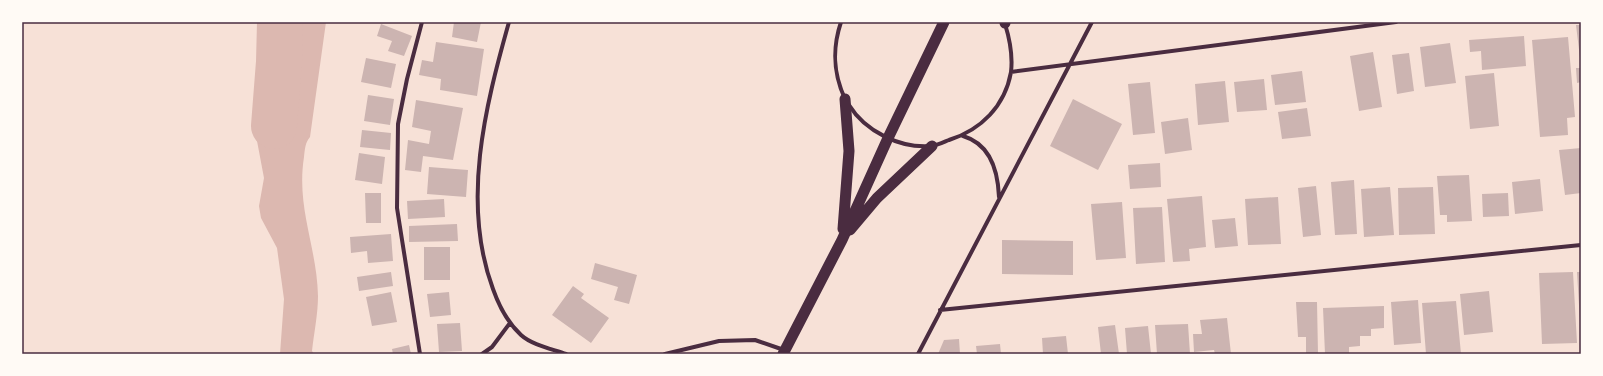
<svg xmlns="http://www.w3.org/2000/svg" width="1603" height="376" font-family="'PT Serif',serif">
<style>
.water{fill:#dcb8b0}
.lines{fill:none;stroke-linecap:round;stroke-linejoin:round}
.river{stroke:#dcb8b0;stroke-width:46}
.building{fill:#ccb4b1}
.minor{stroke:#4a2c40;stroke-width:4}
.trunk{stroke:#4a2c40;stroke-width:11}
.neatline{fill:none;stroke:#4a2c40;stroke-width:1.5}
</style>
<rect width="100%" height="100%" fill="#f7e1d7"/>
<!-- water -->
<path class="water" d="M280,22H326L310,137C305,143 305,149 304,157C296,208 317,247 318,296C318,314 314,333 312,351L314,354H280L284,299L277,248L261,218L259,206L264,178L254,125L255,106L268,77L279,62Z"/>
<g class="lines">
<!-- river -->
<path class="river" d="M274,126L279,62L280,22"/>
</g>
<!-- building -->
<path class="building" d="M454,22H481L477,42L452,37Z
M381,24L412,36L404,56L388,51L392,41L377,36Z
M1576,25H1581V58H1580Z
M1524,36L1526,66L1482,70L1481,51L1470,52L1469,40Z
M1568,37L1575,117L1567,118L1568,135L1540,137L1532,40Z
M436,42L484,49L477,96L440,90L441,79L419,75L422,60L433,62Z
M1450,43L1456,83L1425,87L1420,47Z
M1373,52L1382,107L1359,111L1350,56Z
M1409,53L1414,91L1397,94L1392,55Z
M366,58L396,64L391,88L361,82Z
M1576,68H1581V82L1577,83Z
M1302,71L1306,102L1275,105L1271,75Z
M1494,73L1499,126L1470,129L1465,76Z
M1264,79L1267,110L1237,112L1234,82Z
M1225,81L1229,122L1198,125L1195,84Z
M1150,82L1155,133L1133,135L1128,84Z
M368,95L394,99L390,125L364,121Z
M1073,99L1122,124L1098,170L1050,146Z
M416,100L463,108L453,160L423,156L421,172L405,170L408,140L429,144L431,131L412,127Z
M1307,108L1311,136L1282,139L1278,112Z
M1188,118L1192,150L1165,154L1161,122Z
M362,130L391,133L390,150L360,147Z
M1581,148V193L1565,195L1559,150Z
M359,153L385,157L382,184L355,180Z
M1160,163L1161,187L1130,189L1128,165Z
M429,167L468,170L466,197L427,194Z
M1469,175L1472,221L1447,222V215H1440L1437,176Z
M1540,179L1543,211L1515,214L1512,182Z
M1354,180L1357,234L1335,235L1331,182Z
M1316,186L1321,235L1303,237L1298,188Z
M1390,187L1394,235L1364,237L1361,189Z
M1433,187L1435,234L1399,235L1398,188Z
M365,193H381V223H366Z
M1508,193L1509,216L1483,217L1482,194Z
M1202,196L1206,247L1189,249L1190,261L1173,262L1167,199Z
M1278,197L1281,244L1248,245L1245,199Z
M444,199L445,217L408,219L407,201Z
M1122,202L1126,258L1096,260L1091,204Z
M1162,207L1165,262L1136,264L1133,208Z
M1235,218L1238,246L1215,248L1212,220Z
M457,224L458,241L409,242V226Z
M391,234L393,261L368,263L367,251L351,253L350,237Z
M1002,240L1073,241V275L1002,274Z
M424,247H450V280H424Z
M595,263L637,275L629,304L614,300L618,287L591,279Z
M391,272L393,286L359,291L357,277Z
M1573,272L1577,343L1542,344L1539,273Z
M1577,272H1581V322H1580Z
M573,286L584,294L581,298L609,318L591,343L552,315Z
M1489,291L1493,332L1464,335L1460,294Z
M391,292L397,322L372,326L366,297Z
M449,292L451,315L430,317L427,294Z
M1418,300L1421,343L1394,345L1391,302Z
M1456,301L1461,354H1426L1422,303Z
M1296,302H1317L1318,354H1306V337H1298Z
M1384,306V328L1371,329V336H1360V346L1349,347V354H1325L1323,308Z
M1227,318L1231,354H1215L1214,350L1194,352L1193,334H1202L1200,320Z
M460,323L462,351L439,352L437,324Z
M1188,324L1190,354H1157L1155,325Z
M1115,325L1119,354H1101L1098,327Z
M1148,326L1151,354H1127L1125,328Z
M1066,336L1068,354H1043L1042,338Z
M959,339L960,354H938L944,340Z
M1000,344L1001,354H977L976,346Z
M409,345L411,354H393L392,349Z"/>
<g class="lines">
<!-- minor -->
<path class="minor" d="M509,22C485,107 461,203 493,289C499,306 508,323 521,335C532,345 552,349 566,354
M841,22C832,49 833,73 845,99
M1011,72L1396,22
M849,105C865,131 900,149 932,146C938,145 944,142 949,140C981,130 1005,106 1011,72C1013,55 1010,40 1005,24
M963,136C990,144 998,171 999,197
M940,310L1581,245
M420,354L397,208L398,124L407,79L422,22
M482,354L492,347L510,323
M665,354L719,341L755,340L784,350
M918,354L1092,22"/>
<!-- trunk -->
<path class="trunk" d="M1005,23V22
M843,229L849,151L845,99
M850,230L877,198L932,146
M783,354L842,240L888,138L944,22"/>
</g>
<!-- border -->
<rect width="1603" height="376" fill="none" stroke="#fffaf5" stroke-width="46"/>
<rect x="23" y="23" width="1557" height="330" class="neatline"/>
</svg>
